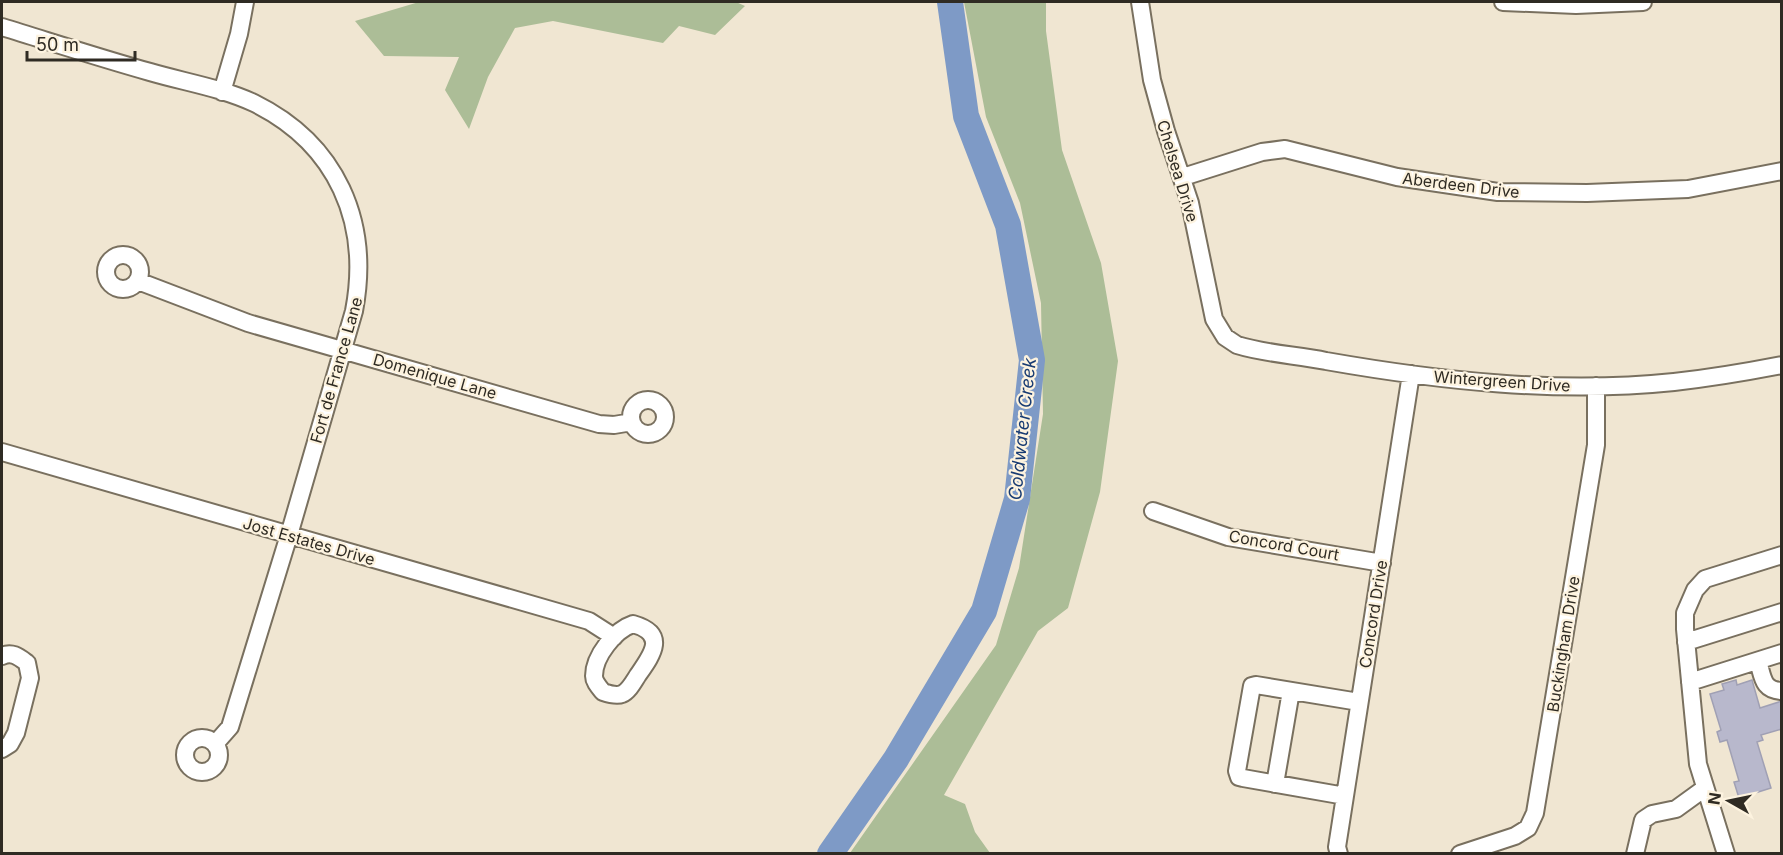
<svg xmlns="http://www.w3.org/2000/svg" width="1783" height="855" font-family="Inter,sans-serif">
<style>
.green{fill:#acbd97}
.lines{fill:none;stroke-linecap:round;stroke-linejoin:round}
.river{stroke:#7e9ac6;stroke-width:26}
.building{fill:#b8b8cc;stroke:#a0a0b4;stroke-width:1.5}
.minor-casing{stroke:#79705f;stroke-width:20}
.minor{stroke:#fff;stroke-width:16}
.labels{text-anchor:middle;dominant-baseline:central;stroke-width:4.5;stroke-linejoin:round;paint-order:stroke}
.street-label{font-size:16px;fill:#2f2b23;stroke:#fdf3df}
.water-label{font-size:18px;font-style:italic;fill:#183b72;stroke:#fdf3df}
</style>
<rect width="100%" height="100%" fill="#f0e6d2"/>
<!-- green -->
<path class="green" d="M419,2H736L745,6L715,35L679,26L663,43L553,21L515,28L488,77L469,129L445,90L459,57L384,56L355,21Z
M964,2H1046V31L1062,150L1101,263L1118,361L1100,492L1068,608L1038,631L944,795L965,804L975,832L990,853H850L996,645L1019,568L1043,414L1041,303L1020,203L986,117Z"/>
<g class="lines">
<!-- river -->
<path class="river" d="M830,854L896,759L984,611L1017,499L1032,360L1008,225L966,116L950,2"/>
</g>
<!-- building -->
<path class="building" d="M1736,680L1737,685L1752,680L1760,708L1782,701V729L1761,735L1763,740L1757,742L1771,788L1739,798L1734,782L1739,781L1727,740L1720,742L1717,732L1721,730L1710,694L1724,690L1722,684Z"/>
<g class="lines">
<!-- minor casing -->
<g class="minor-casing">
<path id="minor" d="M1140,2L1152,80L1166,131L1190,203L1214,319L1225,337L1237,345C1266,354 1297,355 1326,361C1440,381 1558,394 1674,382C1710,378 1746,372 1782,365
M1503,2L1576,5L1643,2
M2,27C51,42 100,58 150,72C184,82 222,88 254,103C337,144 371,222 354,311L289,535L230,727L215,744
M222,92L239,34L245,2
M1183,177L1262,152L1285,149L1397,177L1498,192L1587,193L1688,189L1782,171
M106 272a17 17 0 1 1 34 0a17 17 0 1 1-34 0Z
M138,281L248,323L599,424L614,425L632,422
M631 417a17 17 0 1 1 34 0a17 17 0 1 1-34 0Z
M2,452L589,621L614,637
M1153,511L1228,537L1382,563
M633,624C668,634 652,655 638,675C634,681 629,691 622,694C617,696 609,694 603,692C599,687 594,682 594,676C594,656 615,630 633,624Z
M1686,642L1782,612
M2,656C12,651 19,657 27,663L30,678L16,733L10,744L2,749
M1758,661C1763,677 1762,690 1782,691
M1690,682L1782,653
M185 755a17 17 0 1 1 34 0a17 17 0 1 1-34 0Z
M1275,784L1291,691
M1345,796L1243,778L1239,777L1237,771L1252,686L1256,685L1359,702
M1339,854L1337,847L1345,796L1411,374
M1460,854L1515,836L1528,828L1535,813L1596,445V386
M1635,854L1643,820L1652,814L1676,809L1705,788
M1726,854L1698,764L1685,629V613L1695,590L1705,579L1782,555"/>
</g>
<!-- minor -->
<use href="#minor" class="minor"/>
</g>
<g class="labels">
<!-- street labels -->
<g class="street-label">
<text transform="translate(1178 171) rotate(73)">Chelsea Drive</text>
<text transform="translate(1461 185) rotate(7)">Aberdeen Drive</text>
<text transform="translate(336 370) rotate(-74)">Fort de France Lane</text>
<text transform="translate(435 376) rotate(16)">Domenique Lane</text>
<text transform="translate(1502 381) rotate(4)">Wintergreen Drive</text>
<text transform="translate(309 541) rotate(16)">Jost Estates Drive</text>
<text transform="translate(1284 545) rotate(10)">Concord Court</text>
<text transform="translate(1373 614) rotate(-81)">Concord Drive</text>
<text transform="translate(1563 644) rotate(-81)">Buckingham Drive</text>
</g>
<!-- water labels -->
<g class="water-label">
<text transform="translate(1022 429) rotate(-84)">Coldwater Creek</text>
</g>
</g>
<!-- border -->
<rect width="1783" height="855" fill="none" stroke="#2f2b23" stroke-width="6"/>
<!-- north arrow -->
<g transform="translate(1729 801) rotate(279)" stroke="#fdf3df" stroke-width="4.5" paint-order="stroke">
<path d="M0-4.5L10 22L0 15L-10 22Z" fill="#2f2b23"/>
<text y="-9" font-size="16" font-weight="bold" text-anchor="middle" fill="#2f2b23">N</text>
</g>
<!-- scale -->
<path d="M27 51v9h108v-9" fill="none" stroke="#2f2b23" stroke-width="3"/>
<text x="36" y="51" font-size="18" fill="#2f2b23" stroke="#fdf3df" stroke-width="4.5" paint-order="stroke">50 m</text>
</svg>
